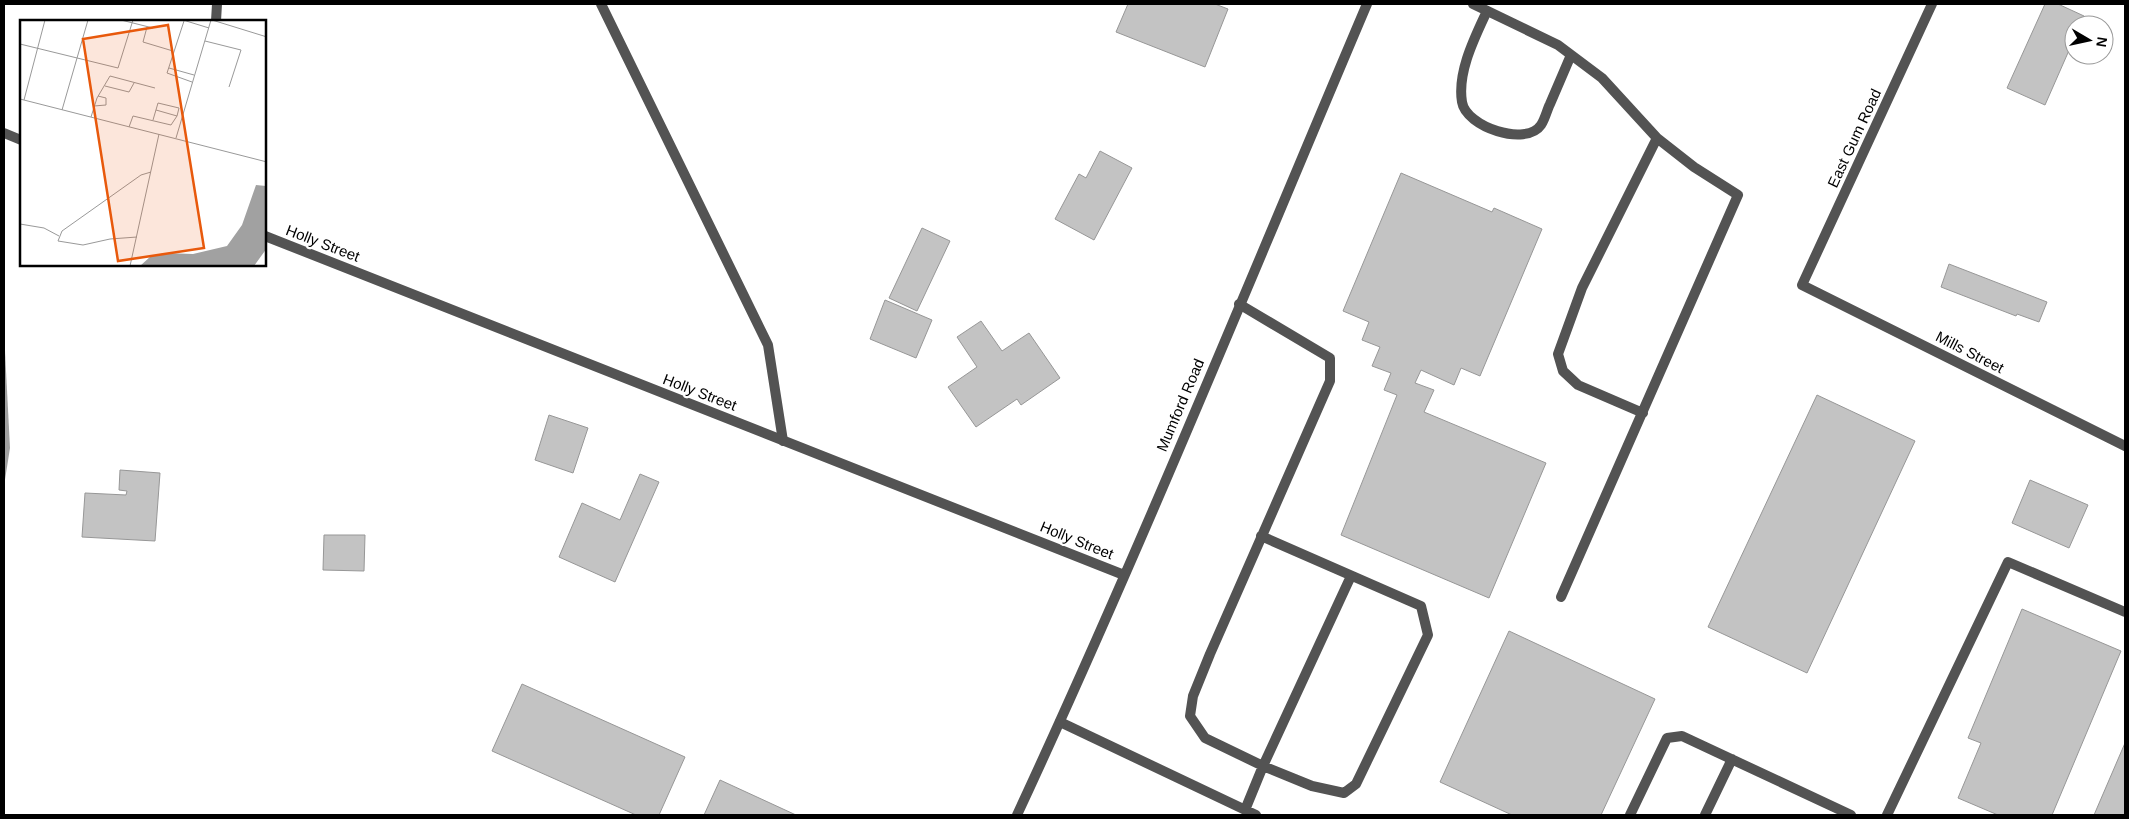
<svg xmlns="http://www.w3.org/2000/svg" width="2129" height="819" font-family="Helvetica,sans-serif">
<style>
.water{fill:#a1a1a1}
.building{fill:#c3c3c3;stroke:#979797}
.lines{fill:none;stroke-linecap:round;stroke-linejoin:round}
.lane{stroke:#535353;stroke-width:10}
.street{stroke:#535353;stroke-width:10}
.labels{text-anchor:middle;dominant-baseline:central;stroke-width:4.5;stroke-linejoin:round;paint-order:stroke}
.street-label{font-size:15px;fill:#000;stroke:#fff}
.inset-road{fill:none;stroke:#999;stroke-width:1}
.view{fill:#e8590c;fill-opacity:0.15;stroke:#e8590c;stroke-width:2.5}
.inset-edge{fill:none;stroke:#000;stroke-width:2.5}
</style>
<rect width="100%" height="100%" fill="#fff"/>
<!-- water -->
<path class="water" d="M4,332L10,448L4,486Z"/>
<!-- building -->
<path class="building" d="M1128,4H1215L1228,9L1205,67L1116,32Z
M2045,4H2058L2084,16L2080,25H2074V39L2045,105L2007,88Z
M1100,151L1132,168L1094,240L1055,219L1079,174L1086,178Z
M1401,173L1492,212L1494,208L1542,229L1480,376L1461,368L1454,385L1421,370L1415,383L1434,390L1424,412L1546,463L1489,598L1341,535L1397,395L1384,390L1391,373L1372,366L1380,347L1362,340L1369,322L1343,311Z
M922,228L950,241L917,311L889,298Z
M1949,264L2047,302L2039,322L2017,314L2016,316L1941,287Z
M885,300L932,320L916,358L870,339Z
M981,321L1002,351L1029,333L1060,378L1021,405L1017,399L976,427L948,387L977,367L957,337Z
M1817,395L1915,441L1807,673L1708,627Z
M549,415L588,428L573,473L535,460Z
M120,470L160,473L155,541L82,537L85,493L126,495L127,491L119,490Z
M640,474L659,482L615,582L559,557L582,503L620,520Z
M2030,480L2088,505L2069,548L2012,523Z
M324,535H365L364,571L323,570Z
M2022,609L2121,651L2052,815H1998L1958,798L1981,743L1968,738Z
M1509,631L1655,699L1601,815H1512L1440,782Z
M522,684L685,757L659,815H636L492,751Z
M2125,743V815H2094Z
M720,780L796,815H704Z"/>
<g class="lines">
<!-- lane -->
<path class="lane" d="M601,4L768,345L783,441
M1473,4L1558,45L1602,78L1657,138L1694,167L1738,195L1561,597
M1487,11C1475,37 1457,72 1462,102C1466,127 1526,147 1541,125C1545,119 1547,110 1550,104C1557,88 1564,71 1571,55
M216,21L217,4
M1239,304L1330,358V381L1210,654L1193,696L1190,716L1205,738L1263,766L1245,810
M1643,413L1578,385L1563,371L1558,354L1582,288L1657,138
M1261,536L1421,606L1428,635L1356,784L1344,793L1312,786L1263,766L1351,576
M1060,722L1256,815
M1630,815L1667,738L1682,736L1851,815
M1705,815L1732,759
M1887,815L2008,562L2125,612"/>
<!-- street -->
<path class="street" d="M1932,4L1802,285L2125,446
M4,133L21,140
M265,236L1124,575
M1017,815C1141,548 1252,275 1367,4"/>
</g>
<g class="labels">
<!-- street labels -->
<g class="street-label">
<text transform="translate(1854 138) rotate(-65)">East Gum Road</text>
<text transform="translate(323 243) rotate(21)">Holly Street</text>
<text transform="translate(1970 352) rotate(27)">Mills Street</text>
<text transform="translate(700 392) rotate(21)">Holly Street</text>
<text transform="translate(1180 405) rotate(-67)">Mumford Road</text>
<text transform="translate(1077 540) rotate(22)">Holly Street</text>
</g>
</g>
<!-- overview -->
<g transform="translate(20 20)">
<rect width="246" height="246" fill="#fff"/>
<path d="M236,165L246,166L247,228L234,246H120L131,236L145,233L173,234L207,226L222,205Z" fill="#a1a1a1"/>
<path class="inset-road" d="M101,0L133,8M163,0L189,8M192,0L247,17M164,1L147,53L172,62M127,7L123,22L153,31M185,21L221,30L209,67M0,24L98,48L113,0M149,48L174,55M85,66L109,72L114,63M0,79L247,142M4,80L25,0M74,86L86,85V78L78,76M42,90L68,0M71,97L77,78L90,56L135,68M133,100L138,83L159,88L157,96L136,90M109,107L113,96L151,105L157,96M156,118L191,0M0,204L24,208L39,216M117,217L90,219L63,225L38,221L42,211L121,155L131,152M110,246L139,114"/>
<path class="view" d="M148,5L184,228L98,241L63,19Z"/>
<rect width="246" height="246" class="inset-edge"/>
</g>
<!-- border -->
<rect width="2129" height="819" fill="none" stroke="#000000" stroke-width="10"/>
<!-- north arrow -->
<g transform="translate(2089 40) rotate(99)"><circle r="24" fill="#ffffff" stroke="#999999"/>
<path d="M0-4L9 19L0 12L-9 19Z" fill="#000000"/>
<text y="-8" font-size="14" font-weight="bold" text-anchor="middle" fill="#000000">N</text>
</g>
</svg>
